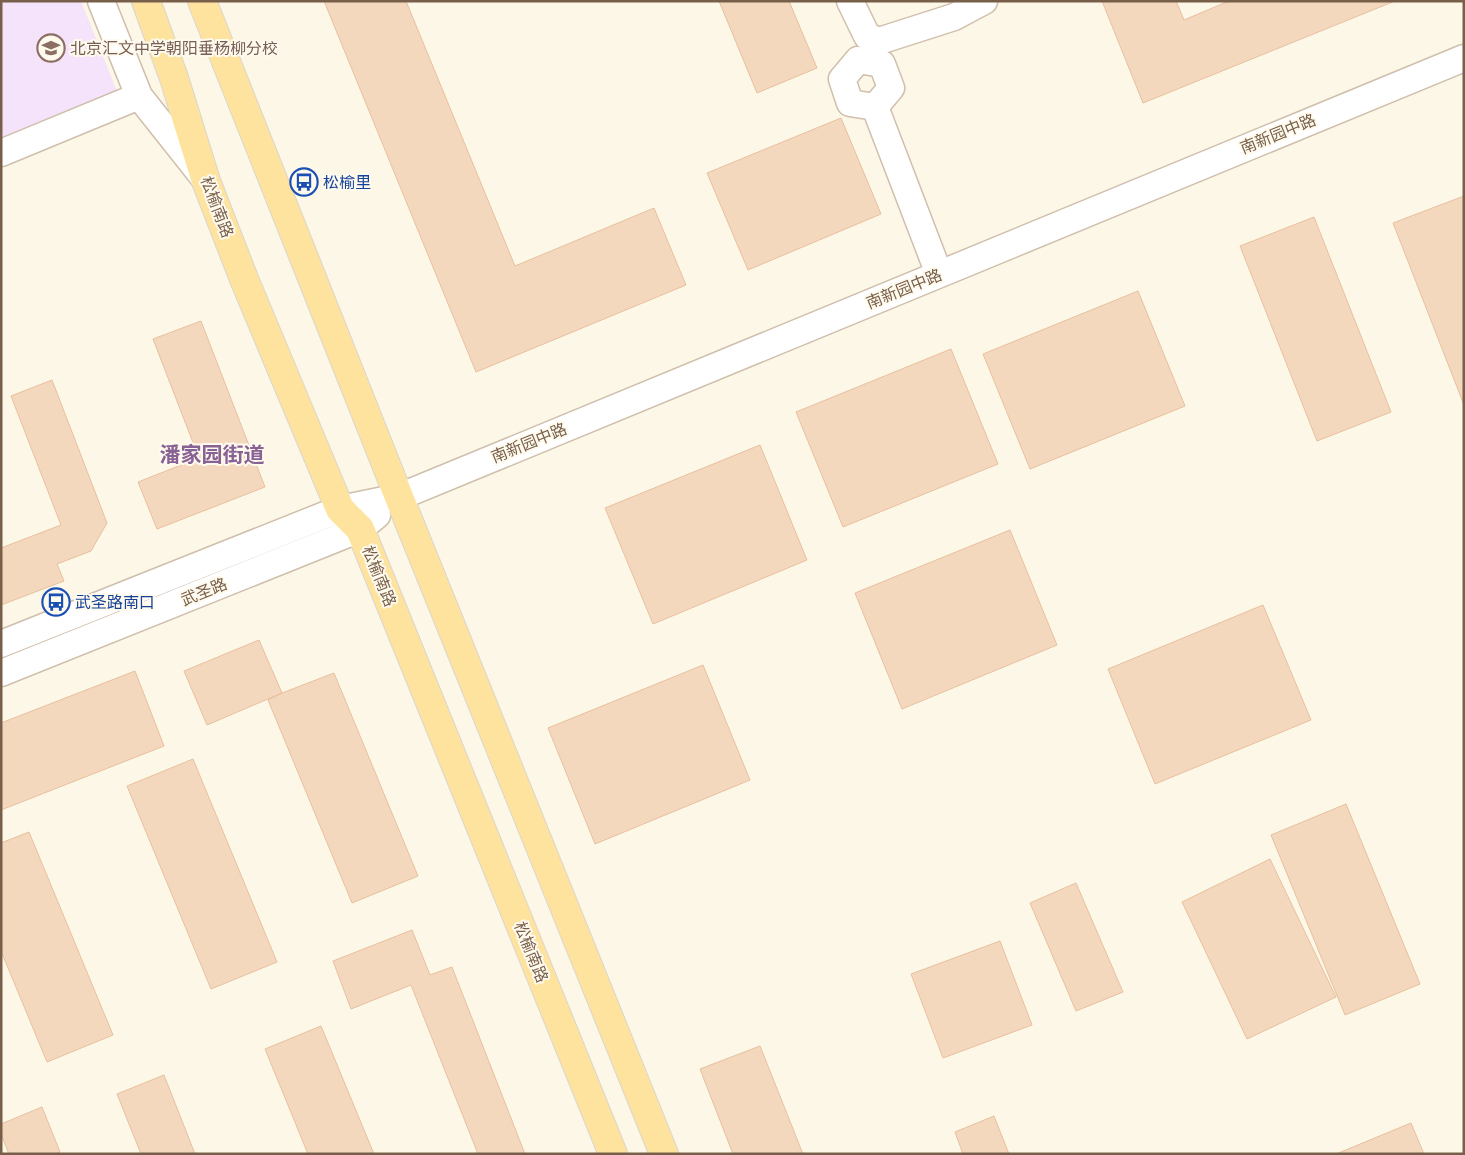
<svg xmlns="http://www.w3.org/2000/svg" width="1465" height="1155" font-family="'Roboto Condensed','Noto Sans SC',sans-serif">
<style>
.education{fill:#f4e3fa}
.building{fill:#f4d8be;stroke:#e7c09d}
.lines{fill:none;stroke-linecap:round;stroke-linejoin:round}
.minor-casing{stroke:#d0bfac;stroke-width:29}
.major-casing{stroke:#dcd5d0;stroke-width:30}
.minor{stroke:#fff;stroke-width:26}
.major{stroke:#fde39e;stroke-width:28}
.labels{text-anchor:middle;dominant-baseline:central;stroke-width:4;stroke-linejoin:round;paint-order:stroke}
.education-label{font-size:16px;fill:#785e54;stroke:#fffaee;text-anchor:start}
.street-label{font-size:16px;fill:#785f4a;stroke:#fffaee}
.transit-label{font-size:16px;fill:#164399;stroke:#fffaee;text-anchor:start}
.district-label{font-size:21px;font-weight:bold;fill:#896295;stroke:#fffaee}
</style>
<rect width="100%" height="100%" fill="#fdf7e7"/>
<!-- education -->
<path class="education" d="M1,1H81L118,94L1,141Z"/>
<!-- building -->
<path class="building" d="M324,1H406L515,266L654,208L686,285L476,372Z
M719,1H789L817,68L757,93Z
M1102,1H1176L1184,20L1229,1H1395L1143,103Z
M841,118L881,214L748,270L707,173Z
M1464,196V405L1393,223Z
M1314,217L1391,412L1317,441L1240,246Z
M1138,291L1185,406L1030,469L983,354Z
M201,321L265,487L157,529L138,482L199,458L153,339Z
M951,349L998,464L843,527L796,412Z
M52,380L107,523L91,551L57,564L64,581L1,605V548L61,525L11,396Z
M760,445L807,560L653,624L605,508Z
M1010,530L1057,645L902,709L855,593Z
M1263,605L1311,720L1155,784L1108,669Z
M259,640L282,693L207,725L184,671Z
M703,665L750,780L595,844L548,728Z
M135,671L164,746L1,810V723Z
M334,673L418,876L352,903L268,700L282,693Z
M193,759L277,962L211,989L127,786Z
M1346,804L1420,984L1345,1015L1271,835Z
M29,832L113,1035L47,1062L1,951V843Z
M1270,859L1336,997L1247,1039L1182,902Z
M1076,883L1123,992L1076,1011L1030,903Z
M412,930L430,975L452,967L525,1154H478L411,985L351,1009L333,961Z
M1000,941L1032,1025L943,1058L911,974Z
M321,1026L374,1154H308L265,1049Z
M760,1046L803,1154H733L700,1069Z
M164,1075L195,1154H141L117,1094Z
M42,1107L60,1152L55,1154H9L1,1134V1124Z
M994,1116L1009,1154H963L955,1132Z
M1411,1123L1424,1154H1336Z"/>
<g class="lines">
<!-- minor casing -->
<g class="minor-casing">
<path id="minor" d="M101,1L139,96L204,178
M850,1L867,36L879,41L954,17L984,1
M858,60L882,64L891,88L875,107L850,103L842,79Z
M875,107L939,274
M1,153L139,96
M1,644L340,509L399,497L1464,58
M1,673L360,529L377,515"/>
</g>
<!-- major casing -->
<g class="major-casing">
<path id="major" d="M146,1L174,78L206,181L244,279L340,509L360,529L613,1154
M202,1L399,497L664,1154"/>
</g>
<!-- minor -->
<use href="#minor" class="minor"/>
<!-- major -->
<use href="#major" class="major"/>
</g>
<!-- icons -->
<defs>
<g id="school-ring" transform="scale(1.4375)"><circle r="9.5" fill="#fffaee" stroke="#8d6e63" stroke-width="1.5"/><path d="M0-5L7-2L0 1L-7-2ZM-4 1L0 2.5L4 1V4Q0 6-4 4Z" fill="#8d6e63"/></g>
<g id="bus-ring" transform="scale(1.4375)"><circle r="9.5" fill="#fffaee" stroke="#1a4fb4" stroke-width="1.5"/><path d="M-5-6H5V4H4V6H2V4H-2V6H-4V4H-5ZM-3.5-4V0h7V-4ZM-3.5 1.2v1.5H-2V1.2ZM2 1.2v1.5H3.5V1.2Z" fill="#1a4fb4"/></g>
</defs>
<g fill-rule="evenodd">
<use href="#school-ring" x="51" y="48"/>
<use href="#bus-ring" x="304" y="182"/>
<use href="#bus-ring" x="56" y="602"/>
</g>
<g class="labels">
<!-- education labels -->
<g class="education-label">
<text x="70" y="48">北京汇文中学朝阳垂杨柳分校</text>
</g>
<!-- street labels -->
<g class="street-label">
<text transform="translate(1278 134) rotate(-22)">南新园中路</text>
<text transform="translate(217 207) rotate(69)">松榆南路</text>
<text transform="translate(904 289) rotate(-22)">南新园中路</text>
<text transform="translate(529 443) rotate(-22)">南新园中路</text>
<text transform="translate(379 576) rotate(68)">松榆南路</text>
<text transform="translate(204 592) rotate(-22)">武圣路</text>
<text transform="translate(531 952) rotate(68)">松榆南路</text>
</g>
<!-- transit labels -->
<g class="transit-label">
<text x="323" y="182">松榆里</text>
<text x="75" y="602">武圣路南口</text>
</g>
<!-- district labels -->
<g class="district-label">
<text x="212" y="455">潘家园街道</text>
</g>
</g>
<!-- border -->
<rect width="1465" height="1155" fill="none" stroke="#785f4a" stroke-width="5"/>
</svg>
